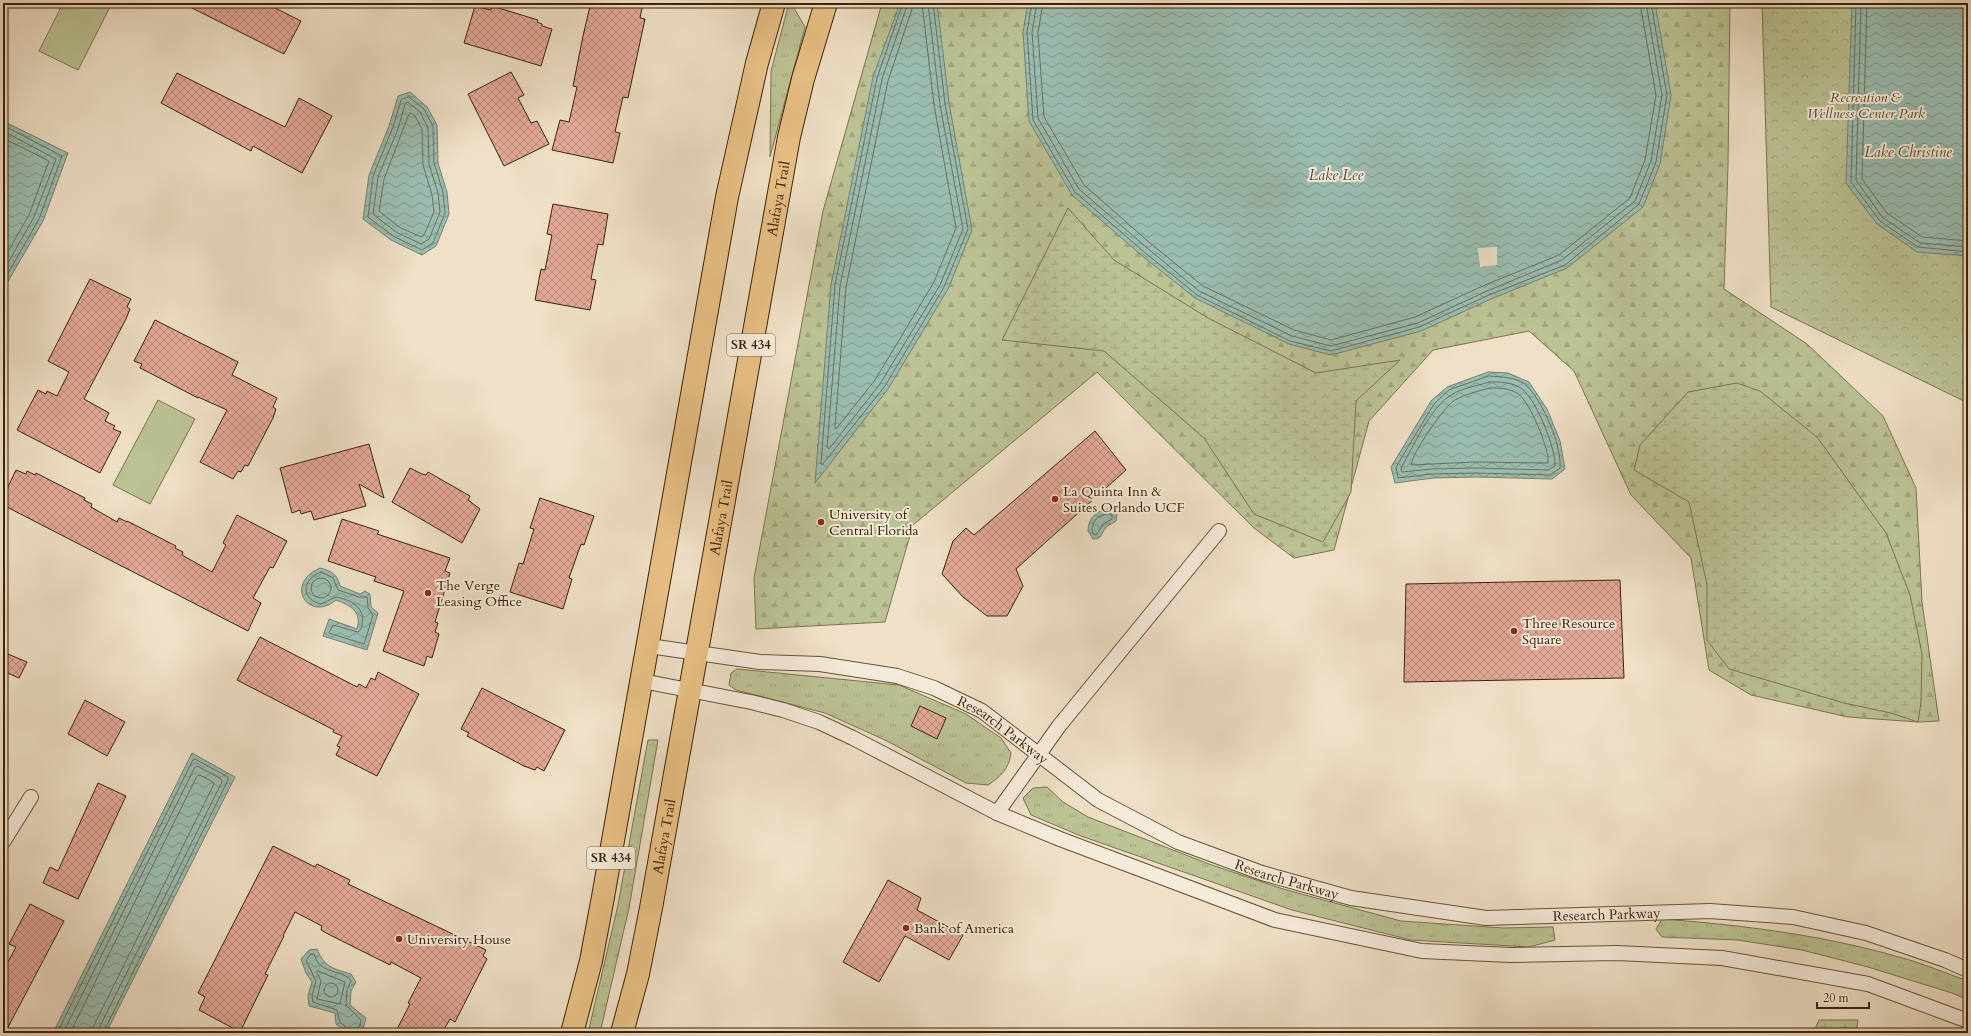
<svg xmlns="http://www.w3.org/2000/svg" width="1971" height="1036" font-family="Cardo,serif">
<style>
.grass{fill:url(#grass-tufts);stroke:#7c724d}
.forest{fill:url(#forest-firs);stroke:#7c724d}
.wetland{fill:url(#wetland-marsh);stroke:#7c724d}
.park{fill:url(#park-crowns);stroke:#7c724d}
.pitch{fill:#bbc294;stroke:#7c724d}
.water{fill:url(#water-waves);stroke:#757f6d}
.pier{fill:#efe0c7}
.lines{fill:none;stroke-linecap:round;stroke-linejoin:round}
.shore{stroke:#6c6f5c;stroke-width:1}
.building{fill:url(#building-cross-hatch);stroke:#3d2106}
.minor-casing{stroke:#6a5136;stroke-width:16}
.primary-casing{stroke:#3d2106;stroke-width:24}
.minor{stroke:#f5ebdb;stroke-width:14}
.primary{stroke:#e8c084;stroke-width:22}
.poi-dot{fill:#8f2418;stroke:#f5ebdb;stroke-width:1.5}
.labels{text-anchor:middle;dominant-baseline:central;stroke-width:4;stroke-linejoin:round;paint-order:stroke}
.shield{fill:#f5ebdb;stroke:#745e46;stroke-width:1}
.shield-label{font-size:13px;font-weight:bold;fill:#3d2106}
.park-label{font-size:14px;font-style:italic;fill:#5c492a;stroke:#f5ebdb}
.street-label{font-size:14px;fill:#3d2106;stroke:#f5ebdb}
.poi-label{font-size:14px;fill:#3d2106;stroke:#f5ebdb;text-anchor:start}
.water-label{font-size:15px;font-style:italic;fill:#595039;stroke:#f5ebdb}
</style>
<defs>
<pattern id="grass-tufts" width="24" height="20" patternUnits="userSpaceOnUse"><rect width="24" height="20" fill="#bbc294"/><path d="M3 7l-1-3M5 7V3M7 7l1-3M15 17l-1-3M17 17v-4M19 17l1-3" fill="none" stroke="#a2a67e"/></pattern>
<pattern id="forest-firs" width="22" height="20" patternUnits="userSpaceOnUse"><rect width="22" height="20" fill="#bbc294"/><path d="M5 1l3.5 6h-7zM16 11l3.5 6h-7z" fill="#a2a67e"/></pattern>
<pattern id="wetland-marsh" width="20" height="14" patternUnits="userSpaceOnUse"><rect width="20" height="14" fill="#bbc294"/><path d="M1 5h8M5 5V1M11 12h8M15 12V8" fill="none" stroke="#a2a67e"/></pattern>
<pattern id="park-crowns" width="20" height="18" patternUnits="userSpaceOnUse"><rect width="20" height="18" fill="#bbc294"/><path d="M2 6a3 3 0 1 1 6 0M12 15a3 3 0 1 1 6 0" fill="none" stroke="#a2a67e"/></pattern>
<pattern id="water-waves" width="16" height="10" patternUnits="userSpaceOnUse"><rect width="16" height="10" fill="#9abdb1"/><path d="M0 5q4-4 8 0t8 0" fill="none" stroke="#7f998e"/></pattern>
<pattern id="building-cross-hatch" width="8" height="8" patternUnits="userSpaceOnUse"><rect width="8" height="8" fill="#e3a998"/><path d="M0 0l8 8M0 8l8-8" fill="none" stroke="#b9897a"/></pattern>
</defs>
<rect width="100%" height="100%" fill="#efe0c7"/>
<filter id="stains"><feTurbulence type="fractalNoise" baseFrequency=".005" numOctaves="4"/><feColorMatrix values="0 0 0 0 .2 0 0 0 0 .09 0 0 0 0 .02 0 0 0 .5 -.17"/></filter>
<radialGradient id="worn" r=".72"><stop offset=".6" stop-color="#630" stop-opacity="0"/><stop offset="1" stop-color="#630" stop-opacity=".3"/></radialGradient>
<!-- grass -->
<path class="grass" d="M789,3H791L805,27L770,157L771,71Z
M737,669L899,685L966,714L1001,738L1011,753C1009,769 1001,776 988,785L966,783L885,740L825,713L736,690L729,685L731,673Z
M648,740H658L629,908L600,1033H588L618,905Z
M1047,787L1063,802L1088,817L1209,864L1283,889L1401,921L1503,928L1553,927L1555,940L1529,947L1411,940L1292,910L1081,836L1031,815L1023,798L1033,788Z
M1662,919C1742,925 1822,935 1899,957C1922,963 1945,973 1968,981V1000L1952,993L1868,967L1802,950L1738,940L1662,937L1656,929Z"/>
<!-- forest -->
<path class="forest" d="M882,3H1730L1728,165L1724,289L1807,344L1883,416L1916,488L1922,602L1939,721L1918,722L1848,717L1751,695L1709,670L1691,558L1631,495L1574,371L1529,331L1433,350L1369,421L1334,550L1294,558L1254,528L1097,372L913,525L885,622L756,629L754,578L823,211Z"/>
<!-- wetland -->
<path class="wetland" d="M1068,208L1114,260L1208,318L1316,373L1400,360L1356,401L1351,492L1323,542L1254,514L1204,438L1104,351L1002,340Z
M1737,383L1760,391L1817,437L1886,533L1910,595L1922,654L1921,702L1918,722L1891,713L1844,703L1729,669L1707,640V585L1689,502L1634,470L1640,445L1688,392Z
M1819,1020H1858L1856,1033H1813Z"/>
<!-- park -->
<path class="park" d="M1762,3H1968V403L1771,307Z"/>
<!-- pitch -->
<path class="pitch" d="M63,3H112L78,70L39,51Z
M158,400L195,419L150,504L113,485Z"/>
<!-- water -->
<path class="water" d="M900,3H937L949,103L972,230L948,289L888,389L815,483L831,285L873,77Z
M1028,3H1655L1671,95L1660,164L1643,207L1567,268L1491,299L1421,331L1331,355L1289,344L1195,298L1140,254L1072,195L1029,121L1023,32Z
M1852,3H1968V256L1917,252L1877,224L1846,183Z
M410,92L427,107L437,125L438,163L447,192L449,214L436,246L422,255L391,240L363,219L369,175L389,126L398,96Z
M3,121L68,153L43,221L3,290Z
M1488,372L1508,373L1529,382L1547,409L1560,441L1565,469L1552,479L1475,477L1433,478L1395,483L1391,467L1431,401L1447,387Z
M1107,509L1117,514L1116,521L1106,527L1100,537L1097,539H1093L1088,531C1088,519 1095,512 1107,509Z
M320,568C332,571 337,574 340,586L360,594L365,591L370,594L371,607L378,613L367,650L323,636L329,619L357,629C362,611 351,606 336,600C309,623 283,584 320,568Z
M192,753L235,777L106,1033H53Z
M317,949C325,968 332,968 351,974L356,982L351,991L350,1005L366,1018L363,1029C350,1036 347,1034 336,1024L335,1013L309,1006L308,995L312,982L306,973L301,959L309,950Z
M1679,1030L1777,1031V1033H1679Z"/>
<!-- pier -->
<path class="pier" d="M1497,247V265L1480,267L1478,248Z"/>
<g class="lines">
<!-- shore -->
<path class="shore" d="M903,3L877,78L835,285L821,463L822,465L885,386L944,287L968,229L945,104L933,3
M908,3L882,79L840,286L827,447L829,449L880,384L940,285L963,229L940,105L928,3
M914,3L888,81L846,287L835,427L836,429L875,380L934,282L956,228L934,105L922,3
M1032,3L1027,32L1033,120L1075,192L1143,251L1197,295L1290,341L1331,351L1419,327L1489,295L1565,265L1639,204L1656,162L1667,95L1651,3
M1037,3L1032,32L1038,118L1079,189L1146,247L1199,291L1292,336L1331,346L1418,323L1487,291L1562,260L1635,201L1651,161L1662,95L1646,3
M1043,3L1038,33L1044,117L1084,185L1150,243L1203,286L1294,330L1331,340L1415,317L1485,285L1559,255L1630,198L1645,160L1656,95L1640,3
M1856,3L1851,182L1880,221L1918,247L1968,252
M1861,3L1856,180L1883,218L1920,243L1968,247
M1867,3L1862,179L1887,213L1922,237L1968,241
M409,97L424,109L433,126L434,163L443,192L445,213L433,243L422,250L393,236L368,217L373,176L393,127L401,100Z
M408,102L420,112L428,128L429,164L438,193L440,212L429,239L421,244L396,232L373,214L378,177L398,129L405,104Z
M411,113L415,116L422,129L423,165L432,195L434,212L424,235L421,237L399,227L379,211L384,179L409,114Z
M3,125L62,156L39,219L3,282
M3,131L56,159L34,217L3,272
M3,138L49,161L29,215L3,260
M1489,376C1501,377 1518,377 1527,386C1543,402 1562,446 1560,468L1550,475L1475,473L1432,474L1398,478L1396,467L1434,404L1449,390Z
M1489,382C1500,382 1513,382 1522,389C1536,399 1556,449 1555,466L1548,470L1474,468L1432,469L1402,472L1401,468C1413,447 1430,408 1451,395C1462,388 1477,386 1489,382Z
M1490,388C1500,388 1508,388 1517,393C1529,400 1550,450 1548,463L1474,462L1411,465C1411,455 1445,405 1455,400C1465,394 1479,391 1490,388Z
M1107,514L1112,515V519L1103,524L1097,534L1094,535L1092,531C1092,521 1098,515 1107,514Z
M321,572L333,578L338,590L359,597H367L368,608L373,615L364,644L329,633L333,625L358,632C361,630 362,628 362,624C366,607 349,599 336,597L321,604C300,599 302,579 321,572Z
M311 588a10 10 0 1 1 20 0a10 10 0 1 1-20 0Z
M318,971L345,982L340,1004L317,999L321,981L317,973Z
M324 990a7 7 0 1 1 14 0a7 7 0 1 1-14 0Z
M57,1033L193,760L195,759L228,777V780L103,1033
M63,1033L195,767L197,766L221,779L222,782L99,1028L98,1033
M70,1033L197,776L200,775L213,782L214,784L94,1025L92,1033
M348,1033L347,1029L340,1022L337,1010L313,1002L312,996L316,981L306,960L311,954H314C316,958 317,963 320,965C329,973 346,972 351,981L347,990L346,1005L361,1020L360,1026L355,1029L354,1033"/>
</g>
<!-- building -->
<path class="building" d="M182,3H265L301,21L284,54Z
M595,3H643L640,18L645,19L628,98L623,97L615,132L620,133L613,163L552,150L560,120L569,122L577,87L573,86L583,36L590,6L595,7Z
M475,6L491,10L492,6L538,20L537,22L542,24V26L552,29L541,66L464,43Z
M511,72L524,95L518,98L531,123L537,121L549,144L504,166L468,94Z
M177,73L285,127L299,98L332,116L302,173L253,146L251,151L161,103Z
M553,204L608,214L603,245L598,244L591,279L596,280L590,310L535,300L541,269L545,270L552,235L547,234Z
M90,279L131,299L127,307L130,309L126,319L84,399L109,413L105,421L115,426L113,429L121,432L100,473L17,430L38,390L46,394L47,391L57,396L69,372L48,361Z
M155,320L238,362L232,375L277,398L273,407L276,409L273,418L248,466L245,465L241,472L238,471L233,479L200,462L227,410L198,397V398L150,373L140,368L142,364L134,361Z
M1095,431L1126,470L1016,569L1023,586L1007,616H987L963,597L942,574L953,541L966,528L974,535Z
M369,444L384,498L359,484L366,506L314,520L311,511L301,514L300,510L292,513L280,468Z
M410,468L422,474L426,475L428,472L470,496L468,500L480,509L462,543L392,502Z
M16,470L26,474L27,471L35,475L36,473L85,498L84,500L92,504L91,507L117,522L119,518L127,522V521L176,546L175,548L183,552L182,555L212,572L226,545L223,543L237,515L287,541L273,568L270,567L253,598L261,603L248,631L3,505V497Z
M540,498L594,516L584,545L581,544L569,578L572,579L563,609L510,592L519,563L523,564L534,529L530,528Z
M342,519L379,531L377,534L450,558L445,571L450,573L435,622L438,623L435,632L439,634L432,658L427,656L424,666L383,651L404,591L374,581L376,577L328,561Z
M1620,580L1624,678L1404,682L1406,584Z
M260,637L357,687L359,684L366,688L371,678L375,680L378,672L419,694L377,776L336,755L340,747L337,746L342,736L333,732L334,730L237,680Z
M3,652L27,662L19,678L3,671Z
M482,688L565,730L544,771L537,767L535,770L524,766L467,736L469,733L461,729Z
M85,700L125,722L107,756L68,734Z
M920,706L946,718L937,739L911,726Z
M98,783L126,796L78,899L43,883L50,867L58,871Z
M273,846L315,867L317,864L350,880L348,884L486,950L483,956L487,959L455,1022L450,1019L442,1033H395L410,1004L408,1003L421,978L391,962L390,965L330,935L321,930L322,926L295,912L283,936H284L265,974L268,975L240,1032L199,1010L205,997L198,993Z
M888,880L921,898L917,910L963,935L949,960L905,936L879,982L843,962Z
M30,904L64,921L5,1033H3V971L16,947L9,944Z"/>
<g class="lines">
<!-- minor casing -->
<g class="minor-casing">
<g id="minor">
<path id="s1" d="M649,646L760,662L820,664L897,676L934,688L982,711L1098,800L1178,842L1262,873L1351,898L1486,918L1710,911L1793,917L1866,933L1945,960L1968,970"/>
<path d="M642,681L751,702L783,710L819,722L853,738L997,813L1060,839L1275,920L1422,951L1511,955L1617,953L1722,958L1868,984L1968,1021"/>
<path d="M997,813L1059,726L1219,531"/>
<path d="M3,842L31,797"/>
</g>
</g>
<!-- primary casing -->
<g class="primary-casing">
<g id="primary">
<path d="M572,1033L591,961L603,897L727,197L757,63L774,3"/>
<path id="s2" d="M622,1033L638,974L651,908L789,137L803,79L826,3"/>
</g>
</g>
<!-- minor -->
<use href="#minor" class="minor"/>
<!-- primary -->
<use href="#primary" class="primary"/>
</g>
<!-- markers -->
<g class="poi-dot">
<circle cx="1055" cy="499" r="4"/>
<circle cx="821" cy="522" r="4"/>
<circle cx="428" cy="593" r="4"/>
<circle cx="1514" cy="631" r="4"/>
<circle cx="906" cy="928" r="4"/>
<circle cx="399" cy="939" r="4"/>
</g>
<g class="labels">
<!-- shield labels -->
<g class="shield">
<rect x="727" y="334" width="48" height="22" rx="3"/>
<rect x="587" y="847" width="48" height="22" rx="3"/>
</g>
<g class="shield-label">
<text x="751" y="345">SR 434</text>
<text x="611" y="858">SR 434</text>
</g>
<!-- park labels -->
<g class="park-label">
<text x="1866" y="97">Recreation &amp;<tspan x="1866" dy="16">Wellness Center Park</tspan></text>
</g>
<!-- street labels -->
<g class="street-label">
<text stroke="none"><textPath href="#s2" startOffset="849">Alafaya Trail</textPath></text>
<text stroke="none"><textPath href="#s2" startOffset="525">Alafaya Trail</textPath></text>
<text stroke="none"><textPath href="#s1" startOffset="370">Research Parkway</textPath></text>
<text stroke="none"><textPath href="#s2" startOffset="201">Alafaya Trail</textPath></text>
<text stroke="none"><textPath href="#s1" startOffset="694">Research Parkway</textPath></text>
<text stroke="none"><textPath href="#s1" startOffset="1018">Research Parkway</textPath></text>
</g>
<!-- poi labels -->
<g class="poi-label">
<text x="1063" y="491">La Quinta Inn &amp;<tspan x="1063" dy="16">Suites Orlando UCF</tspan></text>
<text x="829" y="514">University of<tspan x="829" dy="16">Central Florida</tspan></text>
<text x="436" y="585">The Verge<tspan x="436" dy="16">Leasing Office</tspan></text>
<text x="1522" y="623">Three Resource<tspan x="1522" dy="16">Square</tspan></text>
<text x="914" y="928">Bank of America</text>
<text x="407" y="939">University House</text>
</g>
<!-- water labels -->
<g class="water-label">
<text x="1908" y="152">Lake Christine</text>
<text x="1336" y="175">Lake Lee</text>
</g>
</g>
<!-- margin -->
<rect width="1971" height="1036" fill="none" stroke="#efe0c7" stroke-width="16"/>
<rect x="4" y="4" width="1963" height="1028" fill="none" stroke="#3d2106" stroke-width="2"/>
<rect x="8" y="8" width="1955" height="1020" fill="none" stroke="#3d2106"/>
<!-- scale -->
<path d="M1817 1002v6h52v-6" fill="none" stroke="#3d2106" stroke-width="2"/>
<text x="1823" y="1002" font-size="12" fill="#3d2106" stroke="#f5ebdb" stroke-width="3" paint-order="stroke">20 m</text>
<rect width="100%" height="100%" filter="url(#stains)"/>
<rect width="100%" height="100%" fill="url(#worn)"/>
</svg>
